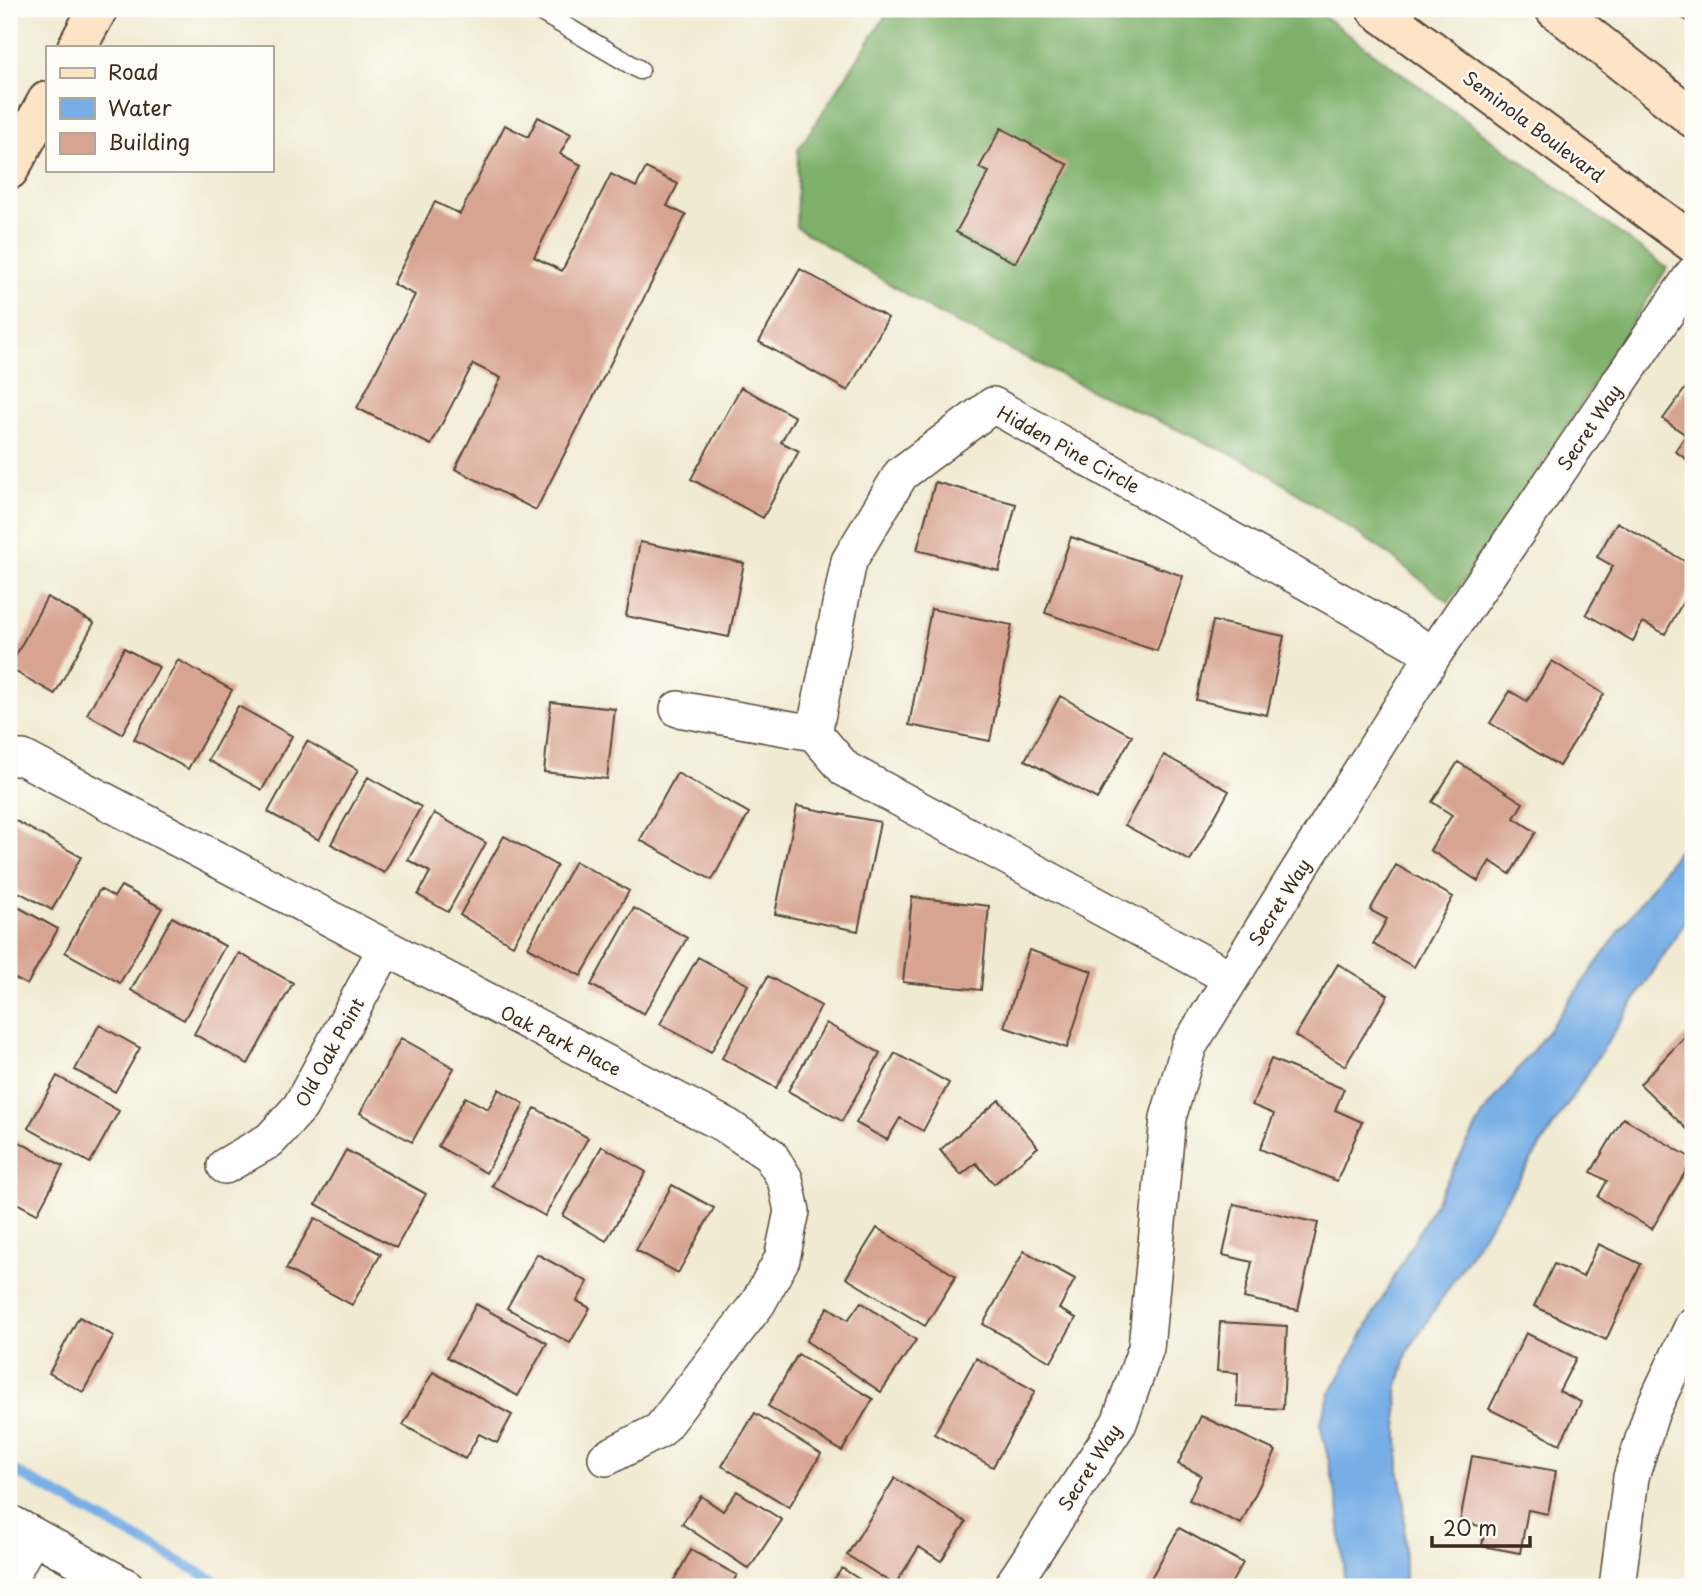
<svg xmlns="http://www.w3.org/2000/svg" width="1702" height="1596" font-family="'Playpen Sans',sans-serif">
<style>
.forest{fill:#7eb06a;stroke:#5c6d44;stroke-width:2}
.water{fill:#77aee6;stroke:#596c82;stroke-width:2}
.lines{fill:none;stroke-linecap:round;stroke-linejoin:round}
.stream{stroke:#77aee6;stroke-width:10}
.building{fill:#d8a492}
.lane-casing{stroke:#564739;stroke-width:21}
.street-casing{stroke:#564739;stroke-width:38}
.secondary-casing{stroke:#564739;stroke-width:42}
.lane{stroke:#fff;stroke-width:18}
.street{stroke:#fff;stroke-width:35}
.secondary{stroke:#fee4c6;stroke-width:38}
.labels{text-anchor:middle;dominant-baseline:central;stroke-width:5;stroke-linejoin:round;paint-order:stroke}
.street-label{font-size:18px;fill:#3b2a1e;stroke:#fdfcf7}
</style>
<rect width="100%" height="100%" fill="#fdfcf7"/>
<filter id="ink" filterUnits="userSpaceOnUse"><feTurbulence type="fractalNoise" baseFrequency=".0143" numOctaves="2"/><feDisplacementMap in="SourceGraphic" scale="14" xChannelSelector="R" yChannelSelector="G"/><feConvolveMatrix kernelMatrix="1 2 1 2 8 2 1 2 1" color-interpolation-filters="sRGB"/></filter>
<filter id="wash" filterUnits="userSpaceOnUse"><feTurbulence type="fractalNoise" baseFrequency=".00686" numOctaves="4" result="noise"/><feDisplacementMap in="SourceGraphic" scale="28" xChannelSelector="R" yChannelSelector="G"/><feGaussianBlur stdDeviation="1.57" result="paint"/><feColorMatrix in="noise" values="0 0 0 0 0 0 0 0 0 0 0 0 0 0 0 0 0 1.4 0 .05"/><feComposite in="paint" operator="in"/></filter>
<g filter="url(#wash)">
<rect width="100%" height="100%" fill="#f1ead2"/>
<!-- forest -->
<path class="forest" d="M890,9H1314L1667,268L1530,484L1449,602L1387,553L1255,465L1097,393L937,313L796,227L798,150Z"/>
<!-- water -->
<path class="water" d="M1689,835L1693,849V910L1408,1351L1397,1390L1399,1470L1404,1494L1405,1587H1345L1338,1503L1320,1423L1329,1396L1484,1113L1547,1032Z"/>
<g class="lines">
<!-- stream -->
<path class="stream" d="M9,1468L226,1587"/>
</g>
<g id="blocks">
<!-- building -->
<path class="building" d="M1667,9H1693V24Z
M538,117L571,134L560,154L581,165L534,257L562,271L611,174L636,187L646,168L678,184L667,206L686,215L536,510L455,469L501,378L473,364L431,445L357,408L415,295L393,284L435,202L460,214L505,125L528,137Z
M1001,128L1068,165L1015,263L956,232L989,172L979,168Z
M800,269L888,318L848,391L759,342Z
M1693,378V464L1675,451L1686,435L1663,419Z
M741,387L795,417L781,442L799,451L763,518L691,479Z
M935,482L1016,504L999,571L917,550Z
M1617,522L1693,566V584L1665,634L1643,622L1633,641L1586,614L1613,566L1597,557Z
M1071,537L1183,576L1157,651L1045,613Z
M640,542L744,563L729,637L626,616Z
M47,597L94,623L55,694L9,668Z
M931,609L1012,625L990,741L909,725Z
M1213,621L1284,636L1267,715L1196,700Z
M124,648L159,667L122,734L87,714Z
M178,660L232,690L188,769L134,739Z
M1552,661L1604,694L1559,766L1490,723L1510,691L1527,701Z
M1060,696L1132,736L1097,799L1025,760Z
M551,702L615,709L607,779L544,772Z
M238,706L292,736L262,790L208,760Z
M307,741L358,770L319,840L268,812Z
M1164,755L1229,791L1190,861L1125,825Z
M1458,762L1523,803L1514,818L1536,832L1510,874L1490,861L1478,881L1430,850L1452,815L1432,802Z
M677,773L749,813L712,880L640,840Z
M368,777L421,807L384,873L331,844Z
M797,806L880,822L858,931L775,914Z
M434,813L486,843L448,912L418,895L430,872L408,860Z
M9,817L81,857L52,910L9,887Z
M504,836L557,866L513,945L460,915Z
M575,861L629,891L581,976L528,947Z
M1396,865L1453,897L1414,967L1373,944L1387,919L1370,910Z
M121,886L162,908L120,983L65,952L100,889L114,897Z
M912,897L989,906L981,990L903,982Z
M9,902L58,929L27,985L9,975Z
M634,908L687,938L644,1014L591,985Z
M172,917L225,946L184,1020L131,990Z
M1029,950L1092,971L1067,1048L1004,1027Z
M239,953L293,983L248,1064L194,1034Z
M698,957L748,985L711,1052L660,1024Z
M1338,964L1388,995L1345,1066L1295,1036Z
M768,976L821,1006L776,1088L722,1058Z
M826,1023L880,1053L842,1121L788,1091Z
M99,1025L140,1048L115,1092L75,1070Z
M1693,1028V1135L1640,1084Z
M401,1038L454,1068L412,1142L360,1113Z
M895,1053L949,1083L923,1131L900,1118L887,1140L856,1123Z
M1271,1059L1344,1089L1335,1110L1362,1122L1337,1181L1260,1149L1274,1114L1252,1105Z
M57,1076L119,1111L90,1163L28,1128Z
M499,1089L524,1104L486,1173L438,1146L465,1097L488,1109Z
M999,1100L1038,1147L994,1184L976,1163L961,1175L940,1150Z
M535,1108L588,1138L545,1216L492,1186Z
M1623,1118L1693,1159L1652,1229L1598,1197L1607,1181L1591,1172Z
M16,1140L63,1166L37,1214L9,1199V1154Z
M602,1146L646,1172L606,1241L563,1216Z
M346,1150L426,1194L396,1248L316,1204Z
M672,1185L714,1208L678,1273L636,1250Z
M1234,1204L1318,1223L1298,1310L1244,1298L1252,1262L1223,1255Z
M315,1218L381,1254L352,1305L286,1269Z
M877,1228L956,1276L925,1326L846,1278Z
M1598,1244L1641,1264L1606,1340L1534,1306L1554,1264L1583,1277Z
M1024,1251L1075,1279L1059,1309L1076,1318L1051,1362L983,1324Z
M537,1254L588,1282L577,1301L590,1308L570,1343L507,1308Z
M861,1302L916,1340L881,1392L806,1341L828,1307L848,1320Z
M476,1304L547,1343L518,1396L447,1357Z
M79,1317L114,1336L83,1392L49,1373Z
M1220,1322L1287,1326L1283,1409L1237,1406L1238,1373L1217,1371Z
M1526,1333L1576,1358L1559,1391L1581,1402L1560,1444L1489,1409Z
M798,1354L873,1399L842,1451L768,1406Z
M976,1358L1035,1391L993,1467L934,1434Z
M433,1372L512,1415L497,1443L479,1434L465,1459L403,1425Z
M755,1413L821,1454L789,1507L722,1466Z
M1201,1416L1276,1451L1241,1524L1189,1500L1201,1475L1178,1464Z
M1472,1456L1556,1471L1548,1514L1528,1510L1520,1553L1482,1546L1485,1527L1460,1522Z
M895,1478L966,1522L941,1561L919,1547L895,1585L847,1555Z
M737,1491L782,1520L749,1569L682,1524L701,1496L723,1511Z
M1179,1528L1243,1563L1229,1587H1146Z
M691,1550L737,1575L730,1587H670Z
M842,1568L871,1587H829Z
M1477,1581L1514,1586V1587H1476Z"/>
</g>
</g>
<g filter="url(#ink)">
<use href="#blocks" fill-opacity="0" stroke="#564739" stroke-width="2"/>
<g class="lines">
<!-- lane casing -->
<g class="lane-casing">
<path id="lane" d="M536,9L640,70"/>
</g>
<!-- street casing -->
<g class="street-casing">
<path id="street" d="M678,709L814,733
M9,758H23L727,1126L770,1155L785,1179L792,1211L782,1259L758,1303L660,1430L606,1458
M1231,978L845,769L814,733L849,561L901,474L993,405L1434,654
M225,1166L270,1140L300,1107L385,949
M9,1522L127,1587
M9,1579L33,1535
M1011,1587L1119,1423L1146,1348L1168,1118L1189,1046L1434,654L1693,274
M1617,1587L1631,1477L1652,1411L1693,1325"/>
</g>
<!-- secondary casing -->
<g class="secondary-casing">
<path id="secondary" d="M1376,9L1693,243
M1555,9L1693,118
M77,47L98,9
M9,170L47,101"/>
</g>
<!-- lane -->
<use href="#lane" class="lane"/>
<!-- street -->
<use href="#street" class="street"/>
<!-- secondary -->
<use href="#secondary" class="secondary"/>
</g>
</g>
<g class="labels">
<!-- street labels -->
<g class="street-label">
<text transform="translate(1534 126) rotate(37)">Seminola Boulevard</text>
<text transform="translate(1589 427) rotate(-56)">Secret Way</text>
<text transform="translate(1069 449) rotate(29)">Hidden Pine Circle</text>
<text transform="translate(1279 902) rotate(-58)">Secret Way</text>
<text transform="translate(561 1040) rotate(27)">Oak Park Place</text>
<text transform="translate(329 1052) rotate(-61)">Old Oak Point</text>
<text transform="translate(1089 1467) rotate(-57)">Secret Way</text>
</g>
</g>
<!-- margin -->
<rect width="1702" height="1596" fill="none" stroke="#fdfcf7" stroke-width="35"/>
<!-- legend -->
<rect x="46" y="46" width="228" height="126" fill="#fdfcf7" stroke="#afa8a0" stroke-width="2"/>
<rect x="60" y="68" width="35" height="10" fill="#fee4c6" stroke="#afa8a0" stroke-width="2"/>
<text x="108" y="80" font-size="21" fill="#3b2a1e">Road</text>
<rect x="60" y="98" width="35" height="21" fill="#77aee6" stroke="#afa8a0" stroke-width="2"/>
<text x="108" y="116" font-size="21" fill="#3b2a1e">Water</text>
<rect x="60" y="133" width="35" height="21" fill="#d8a492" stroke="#afa8a0" stroke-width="2"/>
<text x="108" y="150" font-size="21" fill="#3b2a1e">Building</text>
<!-- scale -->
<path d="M1432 1536v10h98v-10" fill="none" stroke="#3b2a1e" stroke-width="3.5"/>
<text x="1443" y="1536" font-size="21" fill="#3b2a1e" stroke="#fdfcf7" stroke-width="5" paint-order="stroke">20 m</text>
</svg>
